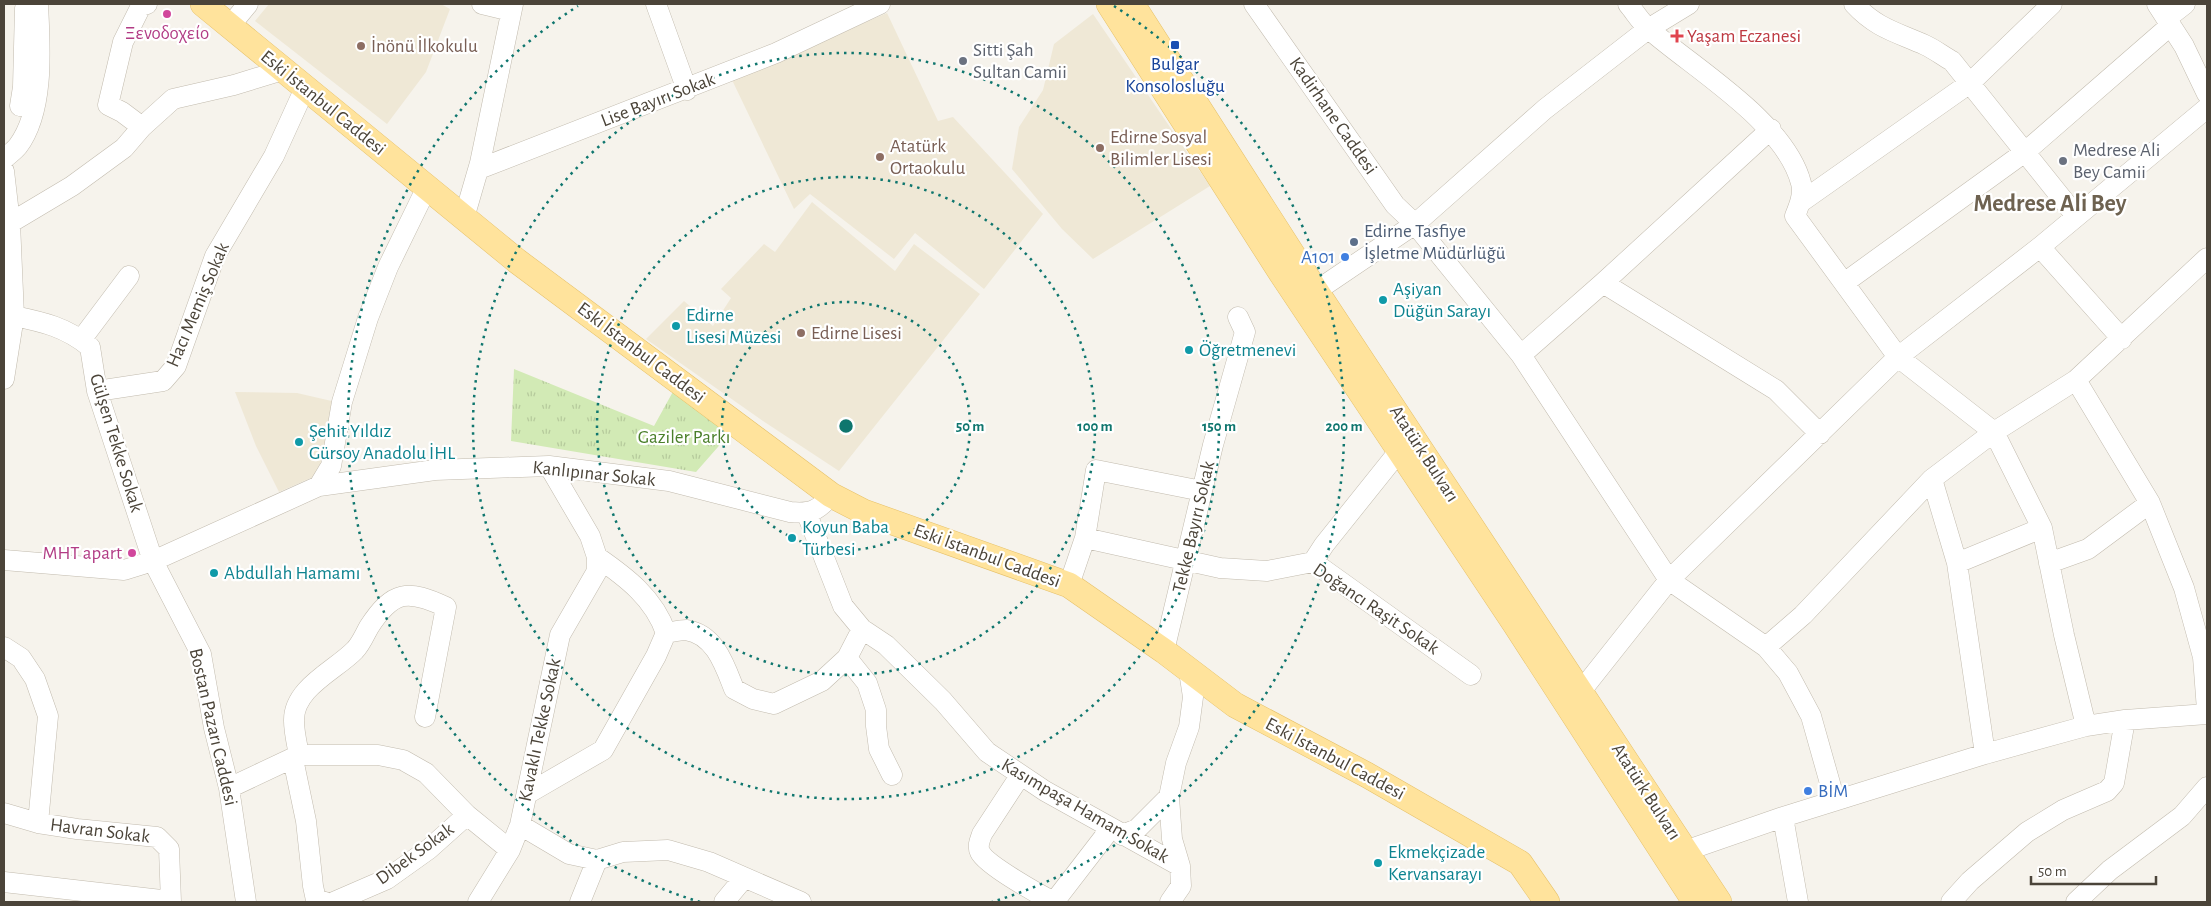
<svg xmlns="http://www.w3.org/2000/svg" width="2211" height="906" font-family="'Alegreya Sans',sans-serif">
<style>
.education{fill:#efe8d6}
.park{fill:url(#park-tufts)}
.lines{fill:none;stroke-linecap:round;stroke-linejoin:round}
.minor-casing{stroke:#c2bbae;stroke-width:21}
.major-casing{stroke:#e6c16a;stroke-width:26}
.minor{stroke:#fff;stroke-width:20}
.major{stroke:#ffe39c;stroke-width:25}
.ring{fill:none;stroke:#0f766e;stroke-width:2.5;stroke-dasharray:2.5 5}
.hotel-dot{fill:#d1479c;stroke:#fff;stroke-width:2}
.health-dot{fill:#e0444e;stroke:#fff;stroke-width:2}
.transit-dot{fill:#1a4fb4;stroke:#fff;stroke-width:2}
.education-dot{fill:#8d6e63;stroke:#fff;stroke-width:2}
.worship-dot{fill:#6b7280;stroke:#fff;stroke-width:2}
.service-dot{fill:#5c6f8a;stroke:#fff;stroke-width:2}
.shop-dot{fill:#3f7fe0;stroke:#fff;stroke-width:2}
.culture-dot{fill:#0f9aa8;stroke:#fff;stroke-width:2}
.labels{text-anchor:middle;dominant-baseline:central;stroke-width:4.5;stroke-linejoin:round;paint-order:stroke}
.hotel-label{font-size:19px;fill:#b23c85;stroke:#fff}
.health-label{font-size:19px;fill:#be3a42;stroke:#fff;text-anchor:start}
.education-label{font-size:19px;fill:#785e54;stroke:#fff;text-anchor:start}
.worship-label{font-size:19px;fill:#5b616d;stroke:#fff;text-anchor:start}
.transit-label{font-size:19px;fill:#164399;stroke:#fff}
.street-label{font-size:19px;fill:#4b4439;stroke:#fff}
.service-label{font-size:19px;fill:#4e5e75;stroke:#fff;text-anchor:start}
.shop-label{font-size:19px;fill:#366cbe;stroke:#fff;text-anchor:end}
.culture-label{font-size:19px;fill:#0d838f;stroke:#fff;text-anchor:start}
.park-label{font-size:19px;fill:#4a7f2a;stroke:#fff}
.district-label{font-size:24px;font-weight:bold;fill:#6e6250;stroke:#fff}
.centre{fill:#0f766e;stroke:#fff;stroke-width:2.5}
.ring-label{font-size:15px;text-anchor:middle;font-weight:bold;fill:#0f766e;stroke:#fff;stroke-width:4.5;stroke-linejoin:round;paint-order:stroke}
</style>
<defs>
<pattern id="park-tufts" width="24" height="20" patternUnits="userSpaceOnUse" patternTransform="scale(1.25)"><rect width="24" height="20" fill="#d2eab5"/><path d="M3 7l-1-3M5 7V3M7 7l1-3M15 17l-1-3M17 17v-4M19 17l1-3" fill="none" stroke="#b6ca9c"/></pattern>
</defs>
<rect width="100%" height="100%" fill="#f6f3ec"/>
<!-- education -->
<path class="education" d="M269,4H441L450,9L426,72L387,124L255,21Z
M887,13L938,121L953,117L1043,214L984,289L915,233L894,259L810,194L794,209L732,80Z
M1093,14L1210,186L1093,259L1062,229L1012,169L1019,127L1043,90L1054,44Z
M812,202L895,271L914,244L980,294L839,471L763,421L646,339L684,301L713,326L731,298L721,289L764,244L775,252Z
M235,392L297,393L336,402L320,474L279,492L256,446Z"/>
<!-- park -->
<path class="park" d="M514,369L654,426L675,388L732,431L696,472L511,441Z"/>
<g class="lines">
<!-- minor casing -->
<g class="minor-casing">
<path id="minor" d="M482,4L511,11
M656,4L687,90
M1254,4L1395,205L1415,224L1521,355L1669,580L1766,647L1803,615L1932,479L1994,432L2076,380L2207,258
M1628,4C1635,12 1641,23 1650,30C1696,70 1785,122 1801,183C1804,194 1799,206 1795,216L1898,357L1994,432L2042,528L2064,635L2086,726
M1854,4C1876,28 1896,32 1925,45C1934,49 1943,56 1952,61L2076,216
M2157,4L2184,46L2207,94
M2167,18L2185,4
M229,27L248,4
M20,106L23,87L25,8
M142,127L122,112L108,105L123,42L141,6L147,4
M4,159C8,155 14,151 18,146C45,110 40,46 38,4
M479,169L776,53L880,4
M4,171L10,223L14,316L4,379
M1801,202L1970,83L2052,4
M464,218L480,163L513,4
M10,223L72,186L124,148L142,127L173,99L234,85L283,70
M2040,247L2122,339
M1603,283L1776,390L1820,434
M1844,283L2025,152L2171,25
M1316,291L1415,224L1545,109L1648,29L1689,4
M14,316C43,322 66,327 90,347L97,391L153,561L201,654L214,728L229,788L246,902
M81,340L129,276
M1521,355L1603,283L1771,129
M2076,380L2150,503L2184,588L2203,657L2207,710
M97,391L163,381L176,366L215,256L274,156L305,88
M1932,479L1957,563
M319,486L331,466L342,402L368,318L388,267L427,187
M807,514L843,606L862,629L886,645L943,701L987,752L1045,791L1180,866
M1085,538L1220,568L1267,571L1313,562L1471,675
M597,557C626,577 654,598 666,633
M4,560L124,570L153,561L319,486L435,470L549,466L669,481L790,512C811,514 818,511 831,495
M1313,562L1324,545L1400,450
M2049,563L2088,549L2150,503
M1069,585L1085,538L1096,470L1202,491
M666,633C672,632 680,630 686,630C715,634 725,666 734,689L753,699L774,704L822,681L847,658L862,629
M4,647L21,658L35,679L48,716L38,823
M1766,647L1788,673L1811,716L1835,801
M1164,651L1213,445L1245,332L1238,317
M847,658L867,683L876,710V726L879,749L892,775
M1581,691L1669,580L1898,357L2040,247L2207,108
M1985,754L1957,563L2042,528
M299,755C297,744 294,732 294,721C293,688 336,670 355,650C361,644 365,634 369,627C393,590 408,589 446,607L425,717
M293,759L306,821L313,886L316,900L325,902
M1020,776L982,834C980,840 977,846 980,852C986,865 1040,895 1054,902L1111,828
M229,788L299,755H378L403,760L426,773L467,815L510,850
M527,794L603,750L656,656L666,633
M4,813L38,823L77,829L157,837L169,849L171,902
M1783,817L1798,902
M520,825L569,854L597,860L623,852L668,850L709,862L801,902
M1122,835L1137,829L1169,797
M1685,851L1783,817L1985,754L2086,726L2125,720L2207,714
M4,882L170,901
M334,902L387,879L429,849L467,815
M478,902L510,850L520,825L560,635L597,571V557L590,536L549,466
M580,902L597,860
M724,902L744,878
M1170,902L1181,886L1180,866L1172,839L1169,797L1176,763L1189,727L1193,697L1189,671
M1951,902L1970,881L2027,832L2063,810L2107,791L2114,783L2125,720
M2076,902L2110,870L2182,816L2207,787"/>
</g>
<!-- major casing -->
<g class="major-casing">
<path id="major" d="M203,4L517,261L831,495L864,512L1069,585L1164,651L1235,705L1367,775L1520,863L1547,902
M1109,4L1281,273L1515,624L1695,902
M1132,4L1316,291L1719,902"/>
</g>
<!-- minor -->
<use href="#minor" class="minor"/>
<!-- major -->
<use href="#major" class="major"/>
</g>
<!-- distance rings -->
<g class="ring">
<circle cx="846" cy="426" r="124"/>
<circle cx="846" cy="426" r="249"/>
<circle cx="846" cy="426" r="373"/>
<path d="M700 902A498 498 0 0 1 578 6M1114 6A498 498 0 0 1 992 902"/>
</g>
<!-- markers -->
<g class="hotel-dot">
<circle cx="167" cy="14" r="5"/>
<circle cx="132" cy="553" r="5"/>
</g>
<path class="health-dot" d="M1674.5 28.5h5v5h5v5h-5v5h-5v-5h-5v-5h5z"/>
<rect class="transit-dot" x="1170" y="40" width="10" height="10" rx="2.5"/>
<g class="education-dot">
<circle cx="361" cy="46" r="5"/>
<circle cx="1100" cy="148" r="5"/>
<circle cx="880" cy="157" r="5"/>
<circle cx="801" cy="333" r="5"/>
</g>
<g class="worship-dot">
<circle cx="963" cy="61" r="5"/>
<circle cx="2063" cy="161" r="5"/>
</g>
<circle class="service-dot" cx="1354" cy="242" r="5"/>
<g class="shop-dot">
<circle cx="1345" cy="257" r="5"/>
<circle cx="1808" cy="791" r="5"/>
</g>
<g class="culture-dot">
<circle cx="1383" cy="300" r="5"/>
<circle cx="676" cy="326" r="5"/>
<circle cx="1189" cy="350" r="5"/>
<circle cx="299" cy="442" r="5"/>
<circle cx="792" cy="538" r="5"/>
<circle cx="214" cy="573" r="5"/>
<circle cx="1378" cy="863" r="5"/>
</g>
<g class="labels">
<!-- hotel labels -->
<g class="hotel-label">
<text x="167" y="33">Ξενοδοχείο</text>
<text x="122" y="553" text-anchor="end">MHT apart</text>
</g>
<!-- health labels -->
<g class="health-label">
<text x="1687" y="36">Yaşam Eczanesi</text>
</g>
<!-- education labels -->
<g class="education-label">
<text x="371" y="46">İnönü İlkokulu</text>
<text x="1110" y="137">Edirne Sosyal<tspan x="1110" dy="22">Bilimler Lisesi</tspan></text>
<text x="890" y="146">Atatürk<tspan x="890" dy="22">Ortaokulu</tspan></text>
<text x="811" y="333">Edirne Lisesi</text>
</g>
<!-- worship labels -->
<g class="worship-label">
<text x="973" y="50">Sitti Şah<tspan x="973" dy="22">Sultan Camii</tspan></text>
<text x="2073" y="150">Medrese Ali<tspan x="2073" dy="22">Bey Camii</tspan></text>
</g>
<!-- transit labels -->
<g class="transit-label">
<text x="1175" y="64">Bulgar<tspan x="1175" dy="22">Konsolosluğu</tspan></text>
</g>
<!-- street labels -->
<g class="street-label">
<text transform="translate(658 100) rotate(-21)">Lise Bayırı Sokak</text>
<text transform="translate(323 103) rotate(39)">Eski İstanbul Caddesi</text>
<text transform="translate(1333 116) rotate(55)">Kadirhane Caddesi</text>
<text transform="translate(198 305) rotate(-67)">Hacı Memiş Sokak</text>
<text transform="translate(641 353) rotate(37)">Eski İstanbul Caddesi</text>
<text transform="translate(116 443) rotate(73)">Gülşen Tekke Sokak</text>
<text transform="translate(1424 454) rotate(57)">Atatürk Bulvarı</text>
<text transform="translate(594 474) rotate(6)">Kanlıpınar Sokak</text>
<text transform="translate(1194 527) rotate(-77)">Tekke Bayırı Sokak</text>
<text transform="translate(987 556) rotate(20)">Eski İstanbul Caddesi</text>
<text transform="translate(1376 609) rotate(34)">Doğancı Raşit Sokak</text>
<text transform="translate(213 727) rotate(77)">Bostan Pazarı Caddesi</text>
<text transform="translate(540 730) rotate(-78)">Kavaklı Tekke Sokak</text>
<text transform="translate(1335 759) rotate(28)">Eski İstanbul Caddesi</text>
<text transform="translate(1646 792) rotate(57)">Atatürk Bulvarı</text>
<text transform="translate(1085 811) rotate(30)">Kasımpaşa Hamam Sokak</text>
<text transform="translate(100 831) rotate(7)">Havran Sokak</text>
<text transform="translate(415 854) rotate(-36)">Dibek Sokak</text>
</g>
<!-- service labels -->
<g class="service-label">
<text x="1364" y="231">Edirne Tasfiye<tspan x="1364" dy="22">İşletme Müdürlüğü</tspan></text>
</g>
<!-- shop labels -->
<g class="shop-label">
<text x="1335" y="257">A101</text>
<text x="1818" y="791" text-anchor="start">BİM</text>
</g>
<!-- culture labels -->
<g class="culture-label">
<text x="1393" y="289">Aşiyan<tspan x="1393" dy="22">Düğün Sarayı</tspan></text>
<text x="686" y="315">Edirne<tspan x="686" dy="22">Lisesi Müzesi</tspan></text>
<text x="1199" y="350">Öğretmenevi</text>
<text x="309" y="431">Şehit Yıldız<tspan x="309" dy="22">Gürsoy Anadolu İHL</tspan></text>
<text x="802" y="527">Koyun Baba<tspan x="802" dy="22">Türbesi</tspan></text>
<text x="224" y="573">Abdullah Hamamı</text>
<text x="1388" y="852">Ekmekçizade<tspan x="1388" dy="22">Kervansarayı</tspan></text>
</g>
<!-- park labels -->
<g class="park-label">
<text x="684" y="437">Gaziler Parkı</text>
</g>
<!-- district labels -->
<g class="district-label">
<text x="2050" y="204">Medrese Ali Bey</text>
</g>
</g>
<circle cx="846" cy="426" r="8" class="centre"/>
<g class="ring-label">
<text x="970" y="431">50 m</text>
<text x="1095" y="431">100 m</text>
<text x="1219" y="431">150 m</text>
<text x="1344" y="431">200 m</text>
</g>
<!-- border -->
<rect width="2211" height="906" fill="none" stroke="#4b4439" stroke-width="10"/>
<!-- scale -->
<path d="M2031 876v8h125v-8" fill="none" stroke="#4b4439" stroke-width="2.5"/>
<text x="2038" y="876" font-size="15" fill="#4b4439" stroke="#ffffff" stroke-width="4" paint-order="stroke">50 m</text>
</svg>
